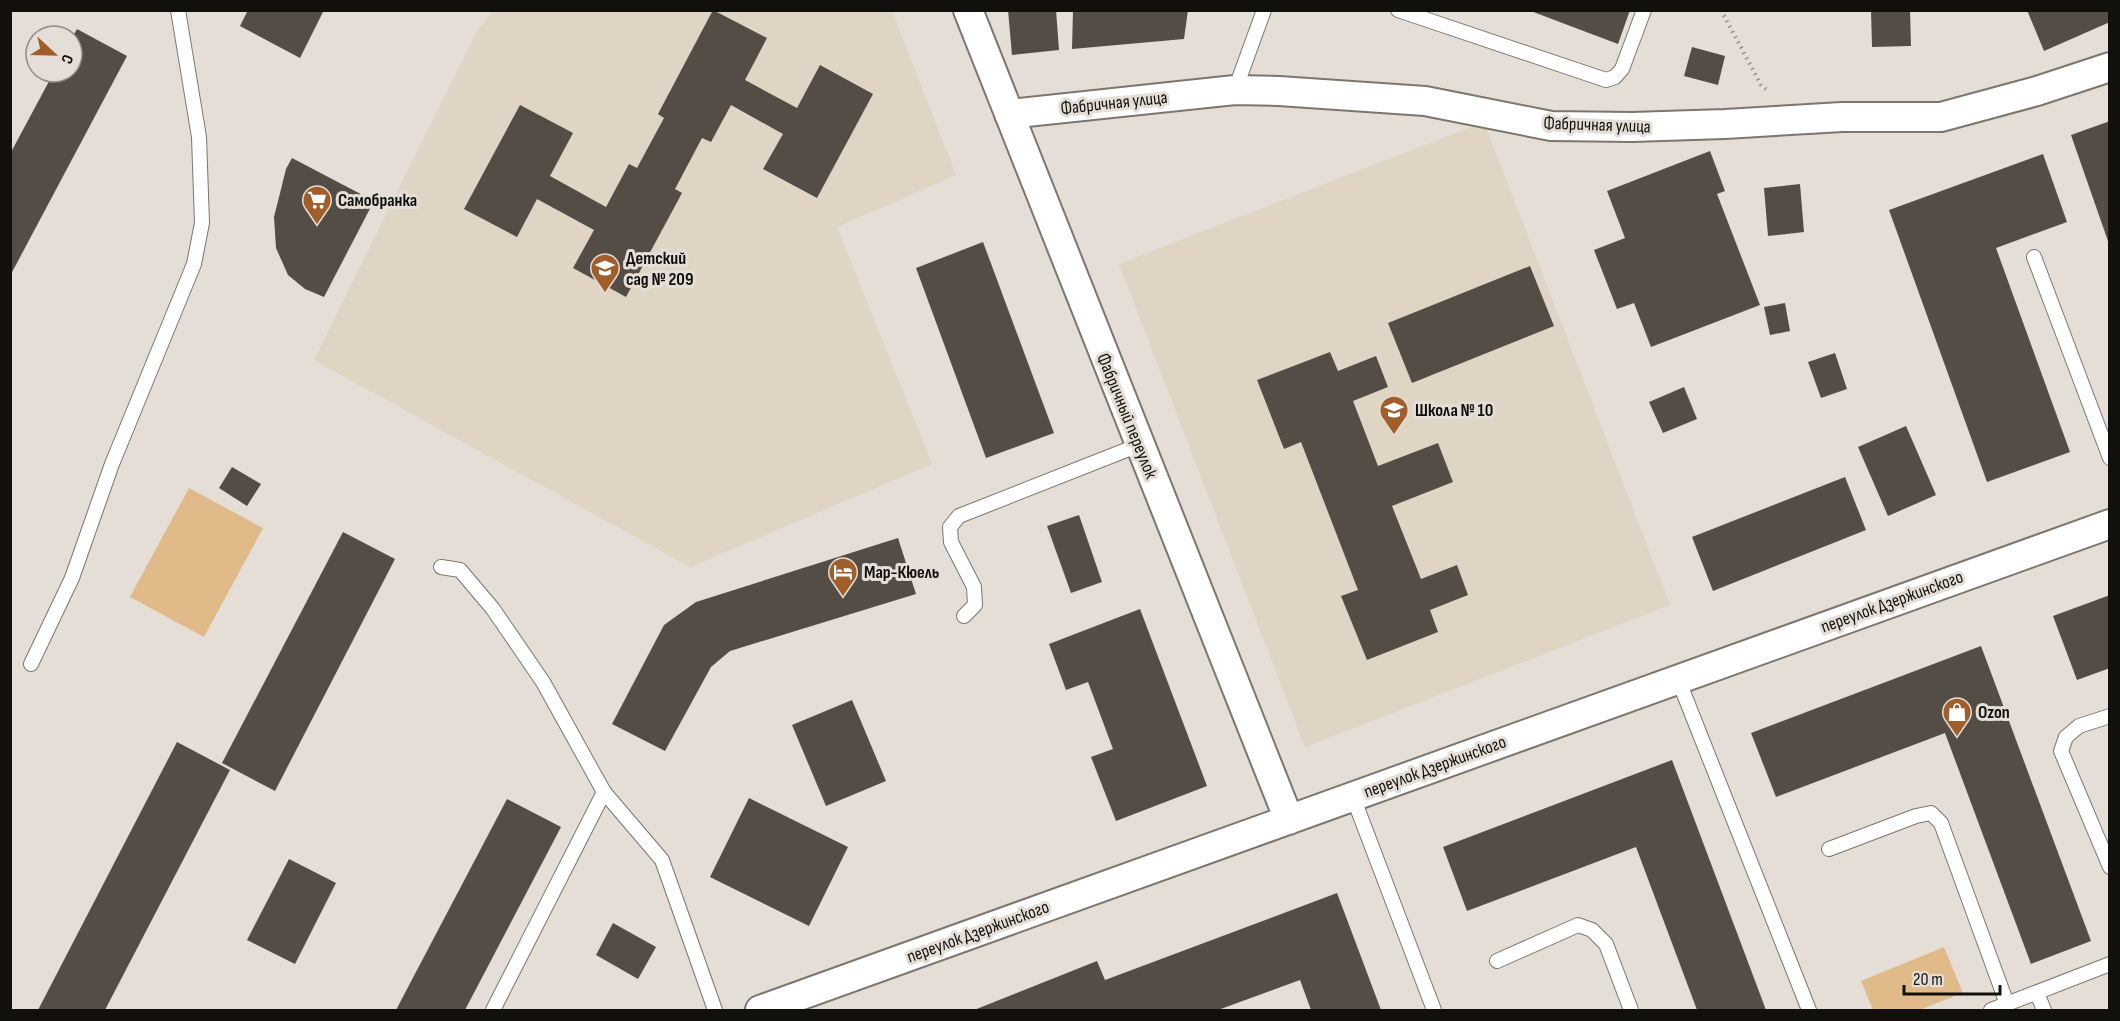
<svg xmlns="http://www.w3.org/2000/svg" width="2120" height="1021" font-family="'Sofia Sans Condensed',sans-serif">
<style>
.built{fill:#e0d4c5}
.green{fill:#e1ba8a}
.building{fill:#534d46}
.lines{fill:none;stroke-linecap:round;stroke-linejoin:round}
.lane-casing{stroke:#7c766e;stroke-width:16}
.street-casing{stroke:#7c766e;stroke-width:32}
.path{stroke:#948f89;stroke-width:4;stroke-dasharray:1.5 4.5;stroke-linecap:butt}
.lane{stroke:#fff;stroke-width:14}
.street{stroke:#fff;stroke-width:28}
.labels{text-anchor:middle;dominant-baseline:central;stroke-width:6;stroke-linejoin:round;paint-order:stroke}
.street-label{font-size:18px;fill:#12100d;stroke:#e5ded6}
.poi-label{font-size:18px;font-weight:bold;fill:#12100d;stroke:#e5ded6;text-anchor:start}
</style>
<rect width="100%" height="100%" fill="#e5ded6"/>
<!-- built -->
<path class="built" d="M494,11H892L956,175L837,227L932,464L690,567L314,360L478,29Z
M1484,122L1670,605L1305,747L1119,264Z"/>
<!-- green -->
<path class="green" d="M189,488L263,528L204,637L130,597Z
M1944,947L1963,993L1919,1010H1873L1861,981Z"/>
<!-- building -->
<path class="building" d="M248,10H324L300,58L240,26Z
M713,10L767,38L745,80L797,108L820,65L873,94L817,198L763,169L783,134L731,105L711,142L702,138L675,189L682,193L626,297L573,268L594,230L537,199L517,237L464,209L520,105L573,133L550,176L606,207L629,164L637,168L664,118L658,114Z
M1008,10H1056L1059,50L1012,55Z
M1073,10H1188L1184,39L1072,49Z
M1528,10H1630L1618,44Z
M1871,10H1910L1911,46L1872,47Z
M2027,10H2110V22L2044,51Z
M77,29L127,56L10,276V154L54,72H72V38Z
M1692,47L1725,56L1718,85L1684,76Z
M2110,121V244H2109L2071,135Z
M1710,151L1725,191L1717,194L1760,305L1651,347L1634,303L1617,309L1594,250L1625,238L1607,191Z
M2043,154L2067,222L1996,248L2070,452L1987,482L1889,210Z
M292,158L374,201L324,297L305,289L288,275L276,248L274,217L286,169Z
M1800,184L1804,232L1768,236L1764,188Z
M983,242L1054,433L986,458L916,268Z
M1530,266L1554,326L1412,383L1388,323Z
M1785,303L1790,331L1770,335L1764,307Z
M1330,352L1338,371L1376,356L1388,387L1353,401L1378,466L1438,443L1453,482L1392,506L1421,579L1457,565L1468,595L1430,610L1438,632L1367,660L1341,596L1358,590L1301,442L1284,449L1257,380Z
M1835,353L1847,389L1821,398L1808,362Z
M1684,387L1697,419L1663,433L1649,402Z
M1906,426L1936,495L1888,516L1858,447Z
M232,467L261,484L247,506L219,488Z
M1845,477L1866,530L1713,591L1692,537Z
M1079,515L1102,582L1071,593L1047,526Z
M343,532L395,559L275,791L222,763Z
M898,538L916,594L730,651L711,667L665,751L612,724L664,625L696,602Z
M2110,595V668L2077,680L2053,616Z
M1140,609L1207,786L1116,821L1091,757L1113,749L1088,682L1066,690L1049,644Z
M1981,646L2091,941L2031,964L1945,733L1776,797L1751,733Z
M852,700L886,781L826,806L792,725Z
M177,742L230,770L105,1010H38Z
M1672,760L1766,1010H1697L1636,847L1467,911L1443,847Z
M749,798L848,847L809,926L710,877Z
M507,799L561,827L465,1010H396Z
M289,859L336,883L295,964L247,940Z
M1337,893L1381,1010H1311L1300,980L1218,1010H974L1097,961L1105,980Z
M613,923L656,947L638,979L596,955Z"/>
<g class="lines">
<!-- lane casing -->
<g class="lane-casing">
<path id="lane" d="M1398,10L1606,80L1615,77L1622,69L1644,10
M1235,90L1264,10
M2034,257L2110,458
M441,567L460,570L493,609L543,682L604,792L662,860L715,1010
M964,616L975,605L974,587L951,542L950,527L959,516L1139,445
M31,664L72,578L112,464L194,264L202,223L199,137L178,10
M1678,679L1809,1010
M2110,716L2079,726L2066,737L2061,751L2110,867
M1353,797L1434,1010
M1829,849L1916,816L1931,813L1941,823L2007,1004
M1497,961L1578,925L1592,930L1606,944L1631,1010
M2037,993L2044,1010
M493,1010L604,792
M1991,1010L2110,964"/>
</g>
<!-- street casing -->
<g class="street-casing">
<path id="street" d="M968,10L1289,820
M1009,114L1235,90L1279,91L1425,101L1551,126L1632,127L1725,124L1842,117H1941L2037,91L2110,67
M760,1010L2110,524"/>
</g>
<!-- path -->
<path class="path" d="M1721,10L1761,85L1767,90"/>
<!-- lane -->
<use href="#lane" class="lane"/>
<!-- street -->
<use href="#street" class="street"/>
</g>
<!-- icons -->
<defs>
<g id="supermarket-pin" transform="scale(1.5)"><path d="M0 17L-7.5 6A9.5 9.5 0 1 1 7.5 6Z" fill="#a05e2b" stroke="#e5ded6"/><path d="M-6-5.5h2.5l.6 2H6L4.5 2H-2.5L-4.4-4H-6ZM-1.5 3.2a1.3 1.3 0 1 0 .1 0ZM3 3.2a1.3 1.3 0 1 0 .1 0Z" fill="#fff"/></g>
<g id="school-pin" transform="scale(1.5)"><path d="M0 17L-7.5 6A9.5 9.5 0 1 1 7.5 6Z" fill="#a05e2b" stroke="#e5ded6"/><path d="M0-5L7-2L0 1L-7-2ZM-4 1L0 2.5L4 1V4Q0 6-4 4Z" fill="#fff"/></g>
<g id="hotel-pin" transform="scale(1.5)"><path d="M0 17L-7.5 6A9.5 9.5 0 1 1 7.5 6Z" fill="#a05e2b" stroke="#e5ded6"/><path d="M-6-4.5h1.5V1H6V5H4.5V3h-9V5H-6ZM-4 0a1.8 1.8 0 1 1 3.6 0ZM.5 0V-2.5h3Q6-2.5 6 0Z" fill="#fff"/></g>
<g id="shop-pin" transform="scale(1.5)"><path d="M0 17L-7.5 6A9.5 9.5 0 1 1 7.5 6Z" fill="#a05e2b" stroke="#e5ded6"/><path d="M-5-2.5h2.3a2.7 3.5 0 0 1 5.4 0H5L5.5 6h-11ZM-1.5-2.5h3a1.5 2.3 0 0 0-3 0Z" fill="#fff"/></g>
</defs>
<g fill-rule="evenodd">
<use href="#supermarket-pin" x="317" y="200"/>
<use href="#school-pin" x="605" y="268"/>
<use href="#school-pin" x="1394" y="410"/>
<use href="#hotel-pin" x="843" y="572"/>
<use href="#shop-pin" x="1957" y="712"/>
</g>
<g class="labels">
<!-- street labels -->
<g class="street-label">
<text transform="translate(1114 103) rotate(-6)">Фабричная улица</text>
<text transform="translate(1597 125) rotate(2)">Фабричная улица</text>
<text transform="translate(1127 416) rotate(68)">Фабричный переулок</text>
<text transform="translate(1892 602) rotate(-20)">переулок Дзержинского</text>
<text transform="translate(1435 767) rotate(-20)">переулок Дзержинского</text>
<text transform="translate(978 932) rotate(-20)">переулок Дзержинского</text>
</g>
<!-- poi labels -->
<g class="poi-label">
<text x="338" y="200">Самобранка</text>
<text x="626" y="258">Детский<tspan x="626" dy="21">сад № 209</tspan></text>
<text x="1415" y="410">Школа № 10</text>
<text x="864" y="572">Мар-Кюель</text>
<text x="1978" y="712">Ozon</text>
</g>
</g>
<!-- border -->
<rect width="2120" height="1021" fill="none" stroke="#12100d" stroke-width="24"/>
<!-- north arrow -->
<g transform="translate(54 54) rotate(112)"><circle r="28" fill="#e5ded6" stroke="#918c86" stroke-width="1.5"/>
<path d="M0-4.5L10 22L0 15L-10 22Z" fill="#a05e2b"/>
<text y="-9" font-size="16" font-weight="bold" text-anchor="middle" fill="#12100d">С</text>
</g>
<!-- scale -->
<path d="M1904 985v9h96v-9" fill="none" stroke="#12100d" stroke-width="3"/>
<text x="1913" y="985" font-size="18" fill="#12100d" stroke="#e5ded6" stroke-width="4.5" paint-order="stroke">20 m</text>
</svg>
